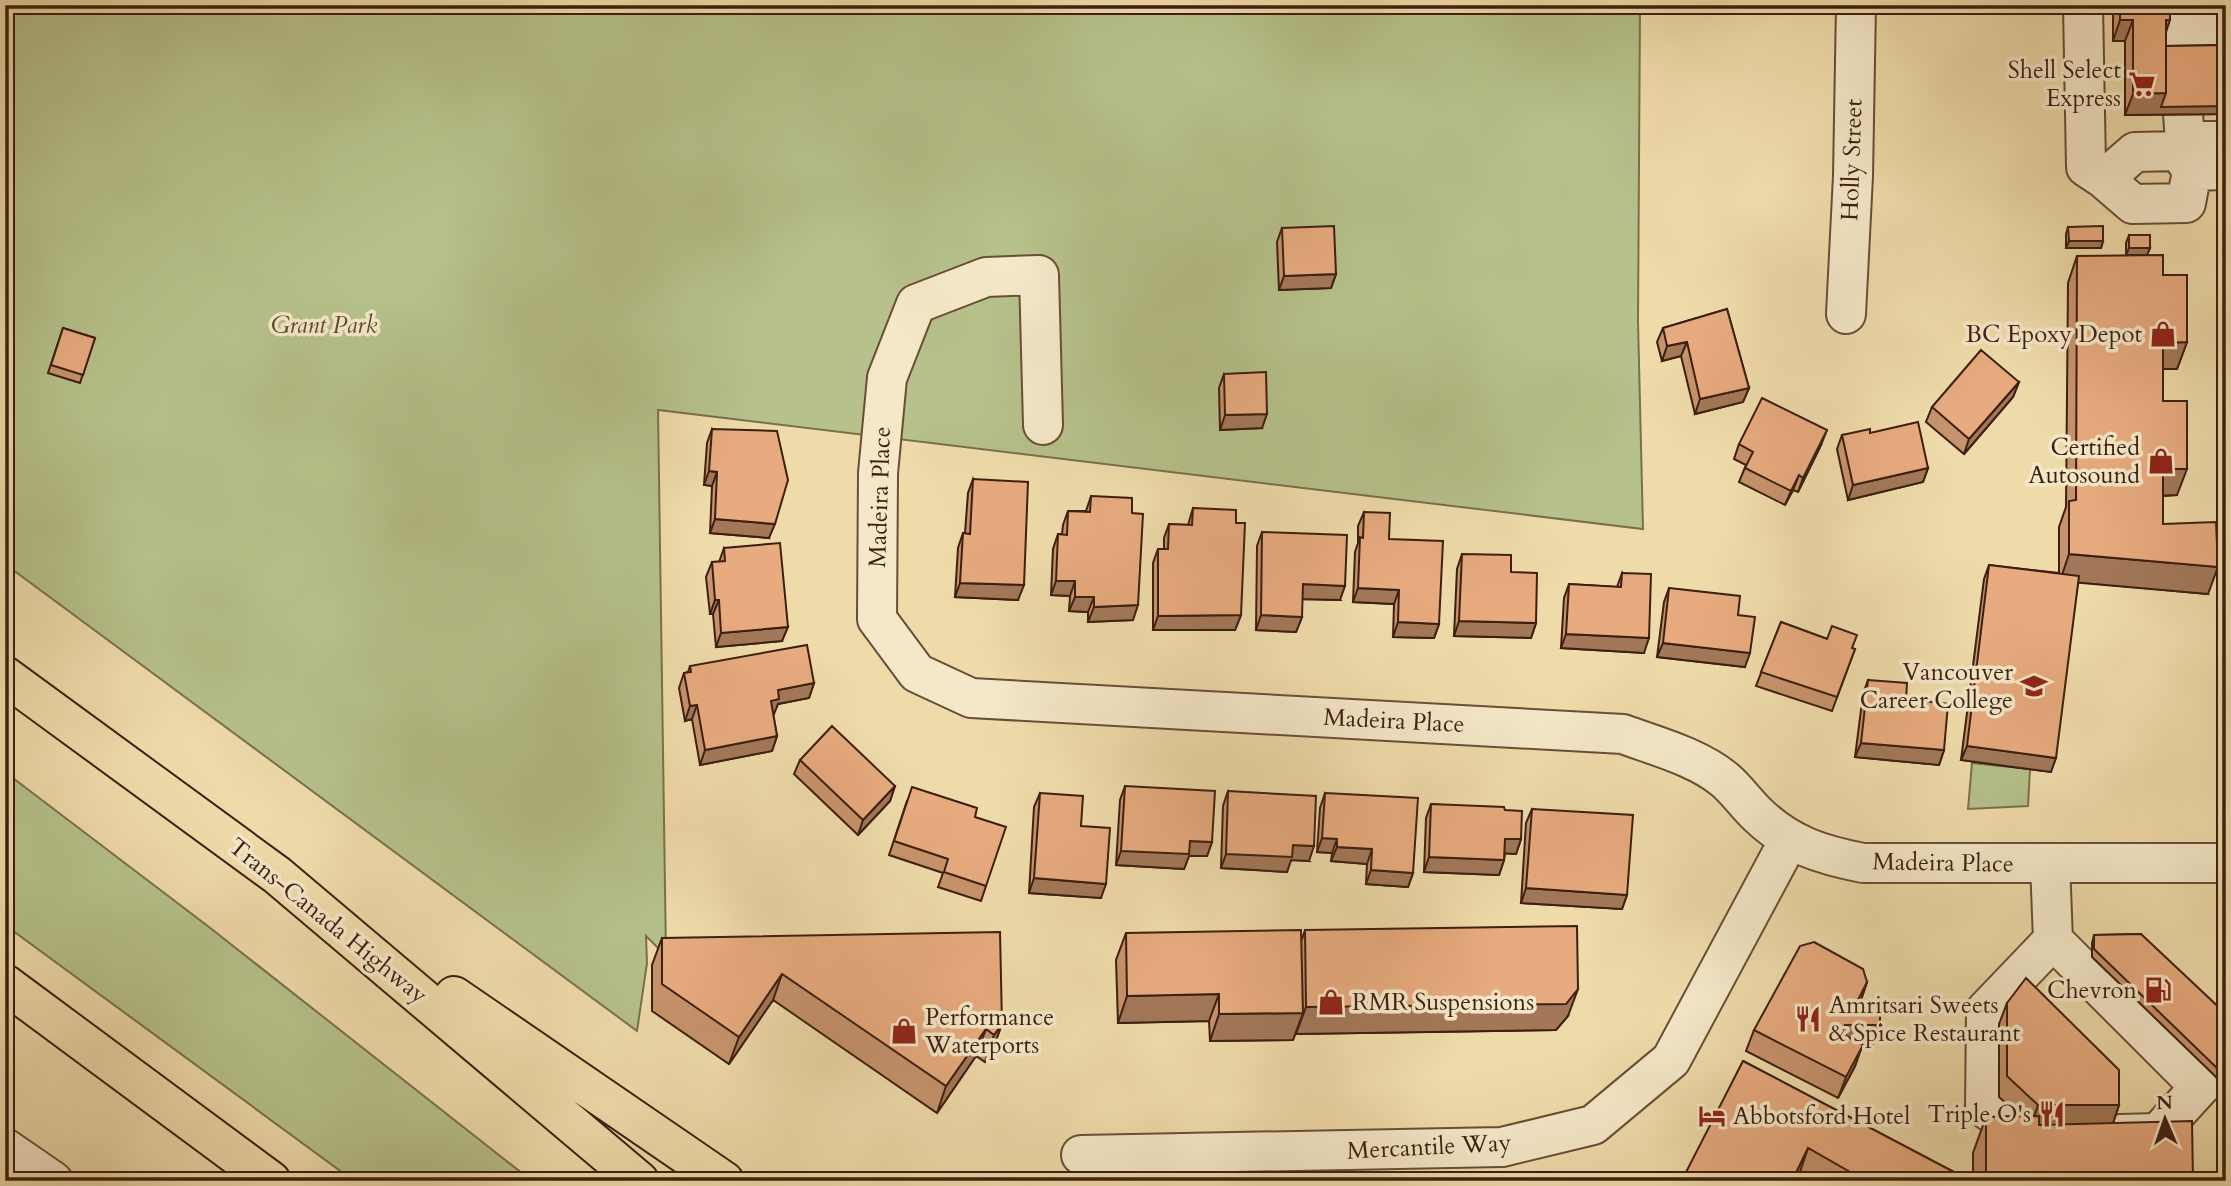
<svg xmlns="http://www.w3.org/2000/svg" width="2231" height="1186" font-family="Cardo,serif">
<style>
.green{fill:#b6c18b;stroke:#79704e;stroke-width:2}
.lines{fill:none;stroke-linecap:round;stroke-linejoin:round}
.minor-casing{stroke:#694e37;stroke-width:42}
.highway-casing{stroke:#3c1f11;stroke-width:42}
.minor{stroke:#f5e8c8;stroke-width:38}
.highway{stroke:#efdbaa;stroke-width:38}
.wall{fill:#c7936d;stroke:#3c1f11;stroke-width:2}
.shaded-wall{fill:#a27859;stroke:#3c1f11;stroke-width:2}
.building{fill:#e7ab7f;stroke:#3c1f11;stroke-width:2}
.labels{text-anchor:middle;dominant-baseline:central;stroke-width:7;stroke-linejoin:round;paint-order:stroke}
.poi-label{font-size:24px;fill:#3c1f11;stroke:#f5e8c8;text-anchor:end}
.street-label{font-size:24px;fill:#3c1f11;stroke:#f5e8c8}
.park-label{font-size:24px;font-style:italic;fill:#5a4830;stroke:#f5e8c8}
</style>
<rect width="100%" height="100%" fill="#efdbaa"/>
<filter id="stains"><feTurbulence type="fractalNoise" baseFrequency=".00286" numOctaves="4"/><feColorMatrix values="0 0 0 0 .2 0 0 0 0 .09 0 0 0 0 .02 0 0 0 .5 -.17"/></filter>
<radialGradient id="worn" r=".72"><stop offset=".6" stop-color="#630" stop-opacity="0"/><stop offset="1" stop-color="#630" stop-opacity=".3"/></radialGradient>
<!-- green -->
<path class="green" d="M5,5H1640L1638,321L1643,529L658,410L666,956L646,936L647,963L637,1031L5,564Z
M1972,763L2030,769L2028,806L1968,809Z
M5,772L209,927L532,1181H354L5,925Z"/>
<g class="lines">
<!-- minor casing -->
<g class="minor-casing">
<path id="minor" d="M2083,5L2086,167L2104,179L2135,152L2179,151L2192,171
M2183,53V27L2216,25
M2183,114L2185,141H2226
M2104,179L2133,204L2186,203L2192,171L2226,170
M1846,314L1853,176L1856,5
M1043,425L1039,275L986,277L916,304L887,378L878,473L877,619L917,673L971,698L1623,734C1655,746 1698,757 1725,780C1737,790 1746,804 1758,815C1789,845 1822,855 1863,863H2226
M2050,864L2053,940L2200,1087L2226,1062
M2120,1134L2158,1133L2200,1087
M2042,1136H2023L1985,1108L1986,1010L2053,940
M5,1148L53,1181
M1081,1155L1502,1147L1593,1125L1671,1060L1789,840"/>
</g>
<!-- highway casing -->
<g class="highway-casing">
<path id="highway" d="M5,676L277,875L639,1181
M5,984L271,1181
M454,996L724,1181"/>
</g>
<!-- minor -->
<use href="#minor" class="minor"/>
<!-- highway -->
<use href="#highway" class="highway"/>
</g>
<!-- wall -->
<path class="wall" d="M2113,5H2170L2166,32V46L2226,45V114L2125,115V41H2113Z
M2068,227L2103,241L2101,248H2066V234Z
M1282,228L1336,274L1331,288L1279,290L1277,242Z
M2129,235L2150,248L2147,255H2126V243Z
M2077,256L2163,275L2187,342L2177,369H2163V401L2177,495L2163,496V524L2208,594L2078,582L2051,772L1961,760L1984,579L1989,565L2059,573V527L2066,507L2068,283Z
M1727,309L1749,388L1743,402L1695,414L1681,356L1662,361L1657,342L1663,328Z
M63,328L95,338L80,383L48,373Z
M1224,374L1262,428L1220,430L1219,388Z
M2019,382L2013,397L1964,454L1926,422L1932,407Z
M712,429L769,538L710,533L712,486L704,485L707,443Z
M1870,433L1928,468L1923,482L1848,500L1837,449L1842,435Z
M1739,444L1821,445L1798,492L1793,490L1785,505L1739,482L1746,465L1734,459Z
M973,479L1018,600L955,597L958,548L963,533H965L968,493Z
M1091,496L1132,513L1133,620L1088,622V612L1069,611L1070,596L1051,595L1053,549L1058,534H1062L1063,525L1068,511H1086Z
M1193,508L1236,523L1241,615L1235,630H1153V563L1158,549H1164V538L1169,524L1188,525Z
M1364,512L1389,539L1439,624L1434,638L1393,637L1394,604L1353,602L1355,552L1358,543V526Z
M1262,532L1340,600L1302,599V617L1296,632L1256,630L1257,546Z
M724,548L782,641L716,647L713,614H710L706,577L712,562H719Z
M1462,554L1511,572L1536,623L1531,638L1454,636L1457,569Z
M1622,573L1644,653L1561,648L1564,598L1569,584L1617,587Z
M1669,588L1738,615L1745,667L1657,657L1664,602Z
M1781,622L1855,649L1832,711L1756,686Z
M690,666L814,683L809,698L778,704L773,714L777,736L772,751L700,765L692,719L685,721L679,688L684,673L688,672Z
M1868,680L1906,699L1944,750L1939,765L1855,757L1863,694Z
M800,760L895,786L890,801L858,835L794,774Z
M1125,786L1212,842L1207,856H1189L1184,869L1116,865L1120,800Z
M1228,791L1309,861L1291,860L1287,872L1221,868L1223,806Z
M1040,793L1081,826L1101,898L1029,893L1034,807Z
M1325,793L1413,873L1408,887L1366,884L1367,864L1331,861L1332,853L1317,852L1320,808Z
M907,801L975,817L986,886L981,901L938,887L943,873L889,855Z
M1431,804L1505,810L1521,839L1516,854L1505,853L1504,860L1499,875L1424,872L1426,818Z
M1532,809L1627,895L1622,909L1521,903L1526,823Z
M1305,930L1568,1016L1556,1030L1296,1034V1032L1293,1040L1210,1041L1209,1021L1118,1023L1116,960L1126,933L1302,939Z
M2141,934L2226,1078H2217L2092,957V943L2094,935Z
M662,938L1002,1024L992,1051L985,1062L976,1056L937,1113L773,1000L729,1064L652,1011V965Z
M1867,982L1860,1003L1854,1013L1872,1046H1862L1855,1066L1838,1098L1746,1051L1754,1030Z
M2007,1003L2119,1105L2113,1123L2193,1181H1973V1153L1986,1117L2020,1116L1999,1097V1024Z
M1743,1061L1971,1181H1683Z"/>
<!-- shaded-wall -->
<path class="shaded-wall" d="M2120,20H2133L2125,41H2113Z
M2166,20H2170L2163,41Z
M2166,93L2226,106V114L2125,115L2133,94Z
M2069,241H2103L2101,248H2066Z
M2129,248H2150L2147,255H2126Z
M1336,274L1331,288L1279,290L1284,276Z
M1687,342L1681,356L1662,361L1667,346Z
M2187,342L2177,369H2153L2163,343Z
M2019,382L2013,397L1964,454L1969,439Z
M1749,388L1743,402L1695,414L1700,399Z
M1267,414L1262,428L1220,430L1225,415Z
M1827,430L1821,445L1798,492L1803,478Z
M1928,468L1923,482L1848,500L1853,485Z
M2163,469H2187L2177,495L2153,496Z
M709,471L717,472L712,486L704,485Z
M1799,475L1793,490L1785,505L1791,491Z
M715,519L775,524L769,538L710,533Z
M2069,554L2218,567L2208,594L2060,581Z
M1056,581H1075L1070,596L1051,595Z
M960,583L1024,585L1018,600L955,597Z
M1303,584L1345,586L1340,600L1298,599Z
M1358,588L1399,590L1394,604L1353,602Z
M1075,597H1094L1088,612L1069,611Z
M715,600H719L713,614H710Z
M1138,605L1133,620L1088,622L1094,607Z
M1241,615L1235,630H1153L1158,616Z
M1261,615L1302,617L1296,632L1256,630Z
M1459,621L1536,623L1531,638L1454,636Z
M1398,622L1439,624L1434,638L1393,637Z
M788,627L782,641L716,647L721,633Z
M1566,634L1649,638L1644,653L1561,648Z
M1663,643L1750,653L1745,667L1657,657Z
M814,683L809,698L778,704L774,714L765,715L771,701L778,690Z
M697,705L692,719L685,721L690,706Z
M777,736L772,751L700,765L705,750Z
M1861,743L1944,750L1939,765L1855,757Z
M1967,746L2056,758L2051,772L1961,760Z
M895,786L890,801L858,835L863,820Z
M1322,838L1337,839L1332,853L1317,852Z
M1505,839H1521L1516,854L1500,853Z
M1190,841L1212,842L1207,856H1189L1184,869L1116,865L1121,851Z
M1293,845L1314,846L1309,861L1291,860L1287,872L1221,868L1226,854Z
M1337,847L1372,849L1367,864L1331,861Z
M1429,857L1504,860L1499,875L1424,872Z
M1371,870L1413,873L1408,887L1366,884Z
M1034,878L1106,884L1101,898L1029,893Z
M1526,888L1627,895L1622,909L1521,903Z
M782,974L773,1000L729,1064L739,1037Z
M1867,982L1860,1003L1848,1025H1880L1872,1046H1862L1855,1066L1838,1098L1846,1077L1841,1033Z
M1578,989L1568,1016L1556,1030L1296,1034L1306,1007Z
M1219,994L1209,1021L1118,1023L1127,996Z
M1303,1013L1293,1040L1210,1041L1219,1014Z
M1002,1024L992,1051L985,1062L994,1035Z
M986,1029L976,1056L937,1113L946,1086Z
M2220,1071H2226V1078H2217Z
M2038,1105H2119L2112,1126H2031Z
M1808,1148L1797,1181H1792Z"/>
<!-- building -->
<path class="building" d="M2120,5H2170V20H2166V93L2133,94V20H2120Z
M2226,45V106L2161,107L2166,93V46Z
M1334,226L1336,274L1284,276L1282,228Z
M2103,226V241H2069L2068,227Z
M2129,235H2150V248H2129Z
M2163,255V275H2187V342L2163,343V401H2187V469H2163V524L2216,522L2218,567L2069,554V501L2076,500L2077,256Z
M1727,309L1749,388L1700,399L1687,342L1667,346L1663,328Z
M63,328L95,338L83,375L51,365Z
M1981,350L2019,382L1969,439L1932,407Z
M1266,372L1267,414L1225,415L1224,374Z
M1762,398L1827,430L1803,478L1799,475L1791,491L1745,468L1753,452L1739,444Z
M1918,422L1928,468L1853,485L1842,435L1870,429V433Z
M712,429L777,431L788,480L775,524L715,519L717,472L709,471Z
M973,479L1028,482L1024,585L960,583L963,533L970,534Z
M1091,496L1132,498V513L1143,514L1138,605L1094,607V597H1075V581H1056L1058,534L1067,535L1068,511L1090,512Z
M1193,508L1236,510V523H1245L1241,615L1158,616V549H1168L1169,524L1192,525Z
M1364,512L1390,513L1389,539L1443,541L1439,624L1398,622L1399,590L1358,588L1360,537L1363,538Z
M1262,532L1347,535L1345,586L1303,584L1302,617L1261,615Z
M780,543L788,627L721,633L719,600H715L712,562L725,561L724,548Z
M1462,554L1511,555V572L1537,573L1536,623L1459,621Z
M1989,565L2079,576L2056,758L1967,746Z
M1622,573L1651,574L1649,638L1566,634L1569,584L1621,587Z
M1669,588L1740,596L1738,615L1755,617L1750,653L1663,643Z
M1781,622L1827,639L1832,626L1857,635L1852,648L1855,649L1837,697L1761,672Z
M807,645L814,683L778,690L779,699L771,701L777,736L705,750L697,705L690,706L684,673L691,672L690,666Z
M1868,680L1907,683L1906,699L1948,704L1944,750L1861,743Z
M832,726L895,786L863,820L800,760Z
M1125,786L1215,791L1212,842L1190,841L1189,854L1121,851Z
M912,787L977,808L975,817L1006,827L986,886L944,872L948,859L894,841Z
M1228,791L1316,796L1314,846L1293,845L1292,857L1226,854Z
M1040,793L1083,796L1081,826L1110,828L1106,884L1034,878Z
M1325,793L1418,798L1413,873L1371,870L1372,849L1337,847V839L1322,838Z
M1431,804L1504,807L1505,810L1522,811L1521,839H1505L1504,860L1429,857Z
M1532,809L1633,815L1627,895L1526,888Z
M1577,926L1578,989L1566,1004L1306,1007L1305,930Z
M1301,930L1303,1013L1219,1014V994L1127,996L1126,933Z
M1000,932L1002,1024L994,1035L986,1029L946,1086L782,974L739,1037L662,984V938Z
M2141,934L2226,1014V1071H2220L2094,949V935Z
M1814,942L1863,969L1867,982L1851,1014L1880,1013V1025H1845L1841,1033L1863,1045L1846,1077L1754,1030L1800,946Z
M2026,978L2119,1070V1105H2038L2007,1076V1003Z
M1743,1061L1971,1181H1866L1808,1148L1792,1181H1694L1684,1176Z
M2039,1116V1125L2192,1121L2193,1181H1986V1117Z"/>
<!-- icons -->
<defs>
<g id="supermarket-bare" transform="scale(2.1)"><path d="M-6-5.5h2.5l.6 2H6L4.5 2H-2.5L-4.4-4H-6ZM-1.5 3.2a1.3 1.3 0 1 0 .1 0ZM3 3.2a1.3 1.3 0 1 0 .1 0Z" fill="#8f2418" stroke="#f5e8c8" stroke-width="2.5" paint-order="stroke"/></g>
<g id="shop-bare" transform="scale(2.1)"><path d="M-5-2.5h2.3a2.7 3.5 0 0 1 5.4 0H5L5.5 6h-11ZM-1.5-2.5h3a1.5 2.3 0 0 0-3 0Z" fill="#8f2418" stroke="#f5e8c8" stroke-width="2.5" paint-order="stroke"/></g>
<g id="university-bare" transform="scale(2.1)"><path d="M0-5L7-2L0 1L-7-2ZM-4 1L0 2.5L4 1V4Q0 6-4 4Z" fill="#8f2418" stroke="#f5e8c8" stroke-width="2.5" paint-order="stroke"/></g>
<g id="fuel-bare" transform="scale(2.1)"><path d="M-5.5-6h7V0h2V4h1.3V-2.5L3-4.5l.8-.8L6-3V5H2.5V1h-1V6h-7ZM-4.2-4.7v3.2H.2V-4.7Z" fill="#8f2418" stroke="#f5e8c8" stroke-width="2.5" paint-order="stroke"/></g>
<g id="restaurant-bare" transform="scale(2.1)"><path d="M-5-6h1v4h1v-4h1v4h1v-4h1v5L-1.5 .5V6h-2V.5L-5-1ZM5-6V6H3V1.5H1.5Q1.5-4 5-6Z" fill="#8f2418" stroke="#f5e8c8" stroke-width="2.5" paint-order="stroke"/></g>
<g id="hotel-bare" transform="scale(2.1)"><path d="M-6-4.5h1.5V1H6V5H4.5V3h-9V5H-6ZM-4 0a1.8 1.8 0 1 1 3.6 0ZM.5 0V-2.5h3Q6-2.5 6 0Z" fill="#8f2418" stroke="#f5e8c8" stroke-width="2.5" paint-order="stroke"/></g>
</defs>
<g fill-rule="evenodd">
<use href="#supermarket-bare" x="2142" y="84"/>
<use href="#shop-bare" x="2163" y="334"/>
<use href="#shop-bare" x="2161" y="461"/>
<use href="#university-bare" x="2034" y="686"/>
<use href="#fuel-bare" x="2158" y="990"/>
<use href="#shop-bare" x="1331" y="1002"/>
<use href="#restaurant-bare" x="1808" y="1019"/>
<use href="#shop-bare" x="904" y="1031"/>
<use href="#restaurant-bare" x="2052" y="1114"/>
<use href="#hotel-bare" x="1712" y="1116"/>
</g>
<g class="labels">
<!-- poi labels -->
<g class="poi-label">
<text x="2121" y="70">Shell Select<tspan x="2121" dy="28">Express</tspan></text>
<text x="2142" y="334">BC Epoxy Depot</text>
<text x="2140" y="447">Certified<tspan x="2140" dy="28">Autosound</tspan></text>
<text x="2013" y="672">Vancouver<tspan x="2013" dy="28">Career College</tspan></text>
<text x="2137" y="990">Chevron</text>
<text x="1352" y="1002" text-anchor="start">RMR Suspensions</text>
<text x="1829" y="1005" text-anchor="start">Amritsari Sweets<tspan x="1829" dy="28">&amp; Spice Restaurant</tspan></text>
<text x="925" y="1017" text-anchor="start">Performance<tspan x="925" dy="28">Waterports</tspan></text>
<text x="2031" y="1114">Triple O's</text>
<text x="1733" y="1116" text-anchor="start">Abbotsford Hotel</text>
</g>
<!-- street labels -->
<g class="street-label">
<text transform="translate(1852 160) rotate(-88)">Holly Street</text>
<text transform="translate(880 497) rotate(-88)">Madeira Place</text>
<text transform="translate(1394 721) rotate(3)">Madeira Place</text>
<text transform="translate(1943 863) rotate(1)">Madeira Place</text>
<text transform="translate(328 921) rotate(39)">Trans-Canada Highway</text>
<text transform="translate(1429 1147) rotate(-3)">Mercantile Way</text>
</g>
<!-- park labels -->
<g class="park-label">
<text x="324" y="325">Grant Park</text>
</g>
</g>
<!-- margin -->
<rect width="2231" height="1186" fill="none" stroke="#efdbaa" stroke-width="28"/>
<rect x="7" y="7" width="2217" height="1172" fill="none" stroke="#3c1f11" stroke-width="3.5"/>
<rect x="14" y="14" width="2203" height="1158" fill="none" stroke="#3c1f11" stroke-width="2"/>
<!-- north arrow -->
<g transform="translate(2165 1119) rotate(358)" stroke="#f5e8c8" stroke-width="5" paint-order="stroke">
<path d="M0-5L12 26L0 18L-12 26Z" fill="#3c1f11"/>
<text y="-10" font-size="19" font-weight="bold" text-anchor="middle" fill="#3c1f11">N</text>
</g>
<rect width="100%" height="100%" filter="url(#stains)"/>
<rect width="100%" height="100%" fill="url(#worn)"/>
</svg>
